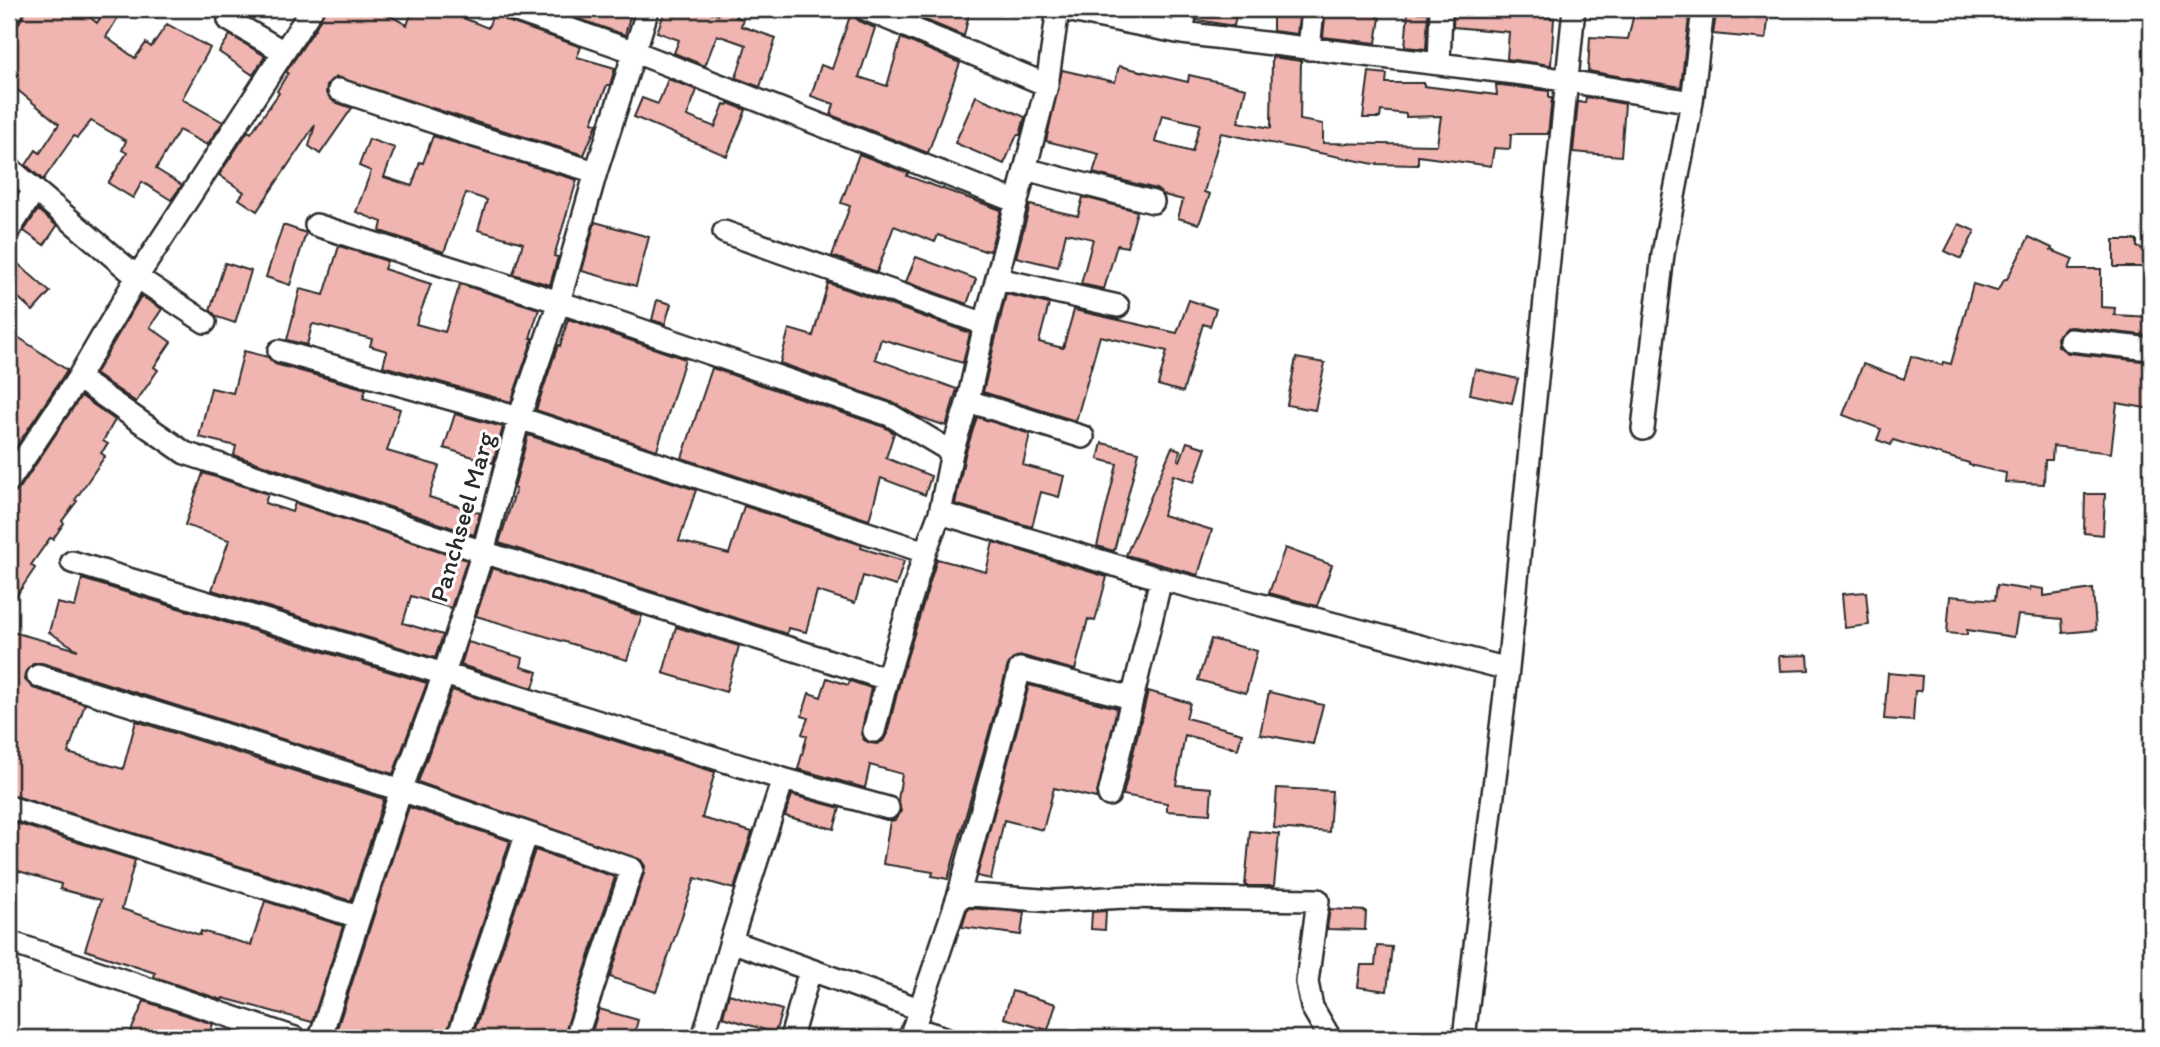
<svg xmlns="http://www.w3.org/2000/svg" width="2160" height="1047" font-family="Itim,sans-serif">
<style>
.building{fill:#f0b5b0;stroke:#2b2b2b;stroke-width:2;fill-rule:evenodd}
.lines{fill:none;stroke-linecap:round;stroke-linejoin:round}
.street-casing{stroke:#2b2b2b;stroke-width:26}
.street{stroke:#fff;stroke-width:21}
.labels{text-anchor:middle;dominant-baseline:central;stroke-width:6;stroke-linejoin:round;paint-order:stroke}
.street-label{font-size:26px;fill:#2b2b2b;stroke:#fff}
</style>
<rect width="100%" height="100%" fill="#fff"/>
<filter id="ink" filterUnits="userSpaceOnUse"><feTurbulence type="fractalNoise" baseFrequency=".0143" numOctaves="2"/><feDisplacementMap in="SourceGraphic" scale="14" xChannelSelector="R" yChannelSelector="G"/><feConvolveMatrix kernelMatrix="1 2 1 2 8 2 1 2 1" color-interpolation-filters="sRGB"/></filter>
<g filter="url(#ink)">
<!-- building -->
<path class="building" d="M26,9H80L97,23L106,9H123L106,37L135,58L146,43L151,47L167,24L210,48L182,99L223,122L207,145L179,130L156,169L182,185L171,200L142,182L133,198L108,183L127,153L122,150L126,141L91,121L77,138L74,136L43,180L26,165L36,150L40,153L59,124L9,83V28L19,23Z
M325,9H378L407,25L413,9H441L488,28L495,9H498L501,17L507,21L581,47L577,57L615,68L610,85H607L592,122L597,124L584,155L479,123L337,77L331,80L327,85L326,93L334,102L352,108L320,154L309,146L315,125L257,211L239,199L244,192L219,175L248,131L251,133L279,93L277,91L288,73L286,72L315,29Z
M550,9H632L625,35Z
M666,9H702L718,15L720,9H738L736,17L743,19L741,26L776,38L760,87L736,78L746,45L717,35L705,66L674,53L679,40L657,32Z
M926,9H970L964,36L923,19Z
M1199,9H1237L1234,26L1197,20Z
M1273,9H1300L1297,34L1273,31Z
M1326,9H1378L1377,17L1380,18L1376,43L1323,37Z
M1454,9H1508L1507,14L1554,18L1551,65L1507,59L1509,32L1453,27Z
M1635,9L1689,17L1681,87L1588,71L1590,37L1628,39Z
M1717,9H1769L1766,39L1713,34Z
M1408,12L1428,13L1426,49L1405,47Z
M851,13L859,21L875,28L859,77L887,86L901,38L960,63L928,153L831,115L834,104L811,96L821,65L832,69Z
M230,35L265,56L253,75L219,52Z
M1272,57L1301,61L1300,120L1323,124V143L1437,145L1441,116L1406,117V114L1381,111L1380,118H1363L1369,72L1387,74L1386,83H1424V86L1497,95L1496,85H1501L1549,91V98H1552L1548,134H1511L1510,149L1494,148L1491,166L1418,156V165L1374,164L1221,133L1204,192L1210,194L1199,224L1178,218L1183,200L1164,195L1156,189L1093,173L1099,154L1046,141L1062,70L1115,82L1119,66L1188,82L1189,75L1246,88L1238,122L1271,128ZM1162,115L1200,124L1192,152L1155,142Z
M668,79L697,90L687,116L715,127L724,104L727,105L728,103L746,110L727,156L634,117L642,98L658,104Z
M976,96L1025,117L1020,135H1017L1004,164L955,143Z
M1586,97L1625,104L1621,156L1573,152L1578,102L1585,103Z
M433,136L577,180L554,256L558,257L550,285L513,274L523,243L478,230L487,200L466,193L444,252L380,231L382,222L356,212L371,171L359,166L369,139L395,148L384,177L412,186L420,162L423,163Z
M859,154L908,173L907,176L1001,210L990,251L985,250V251L938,235L935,242L894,226L877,272L832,256L850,206L841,203Z
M1083,197L1137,211L1127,247L1117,245L1104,289L1081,284L1093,239L1066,233L1058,267L1016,257L1030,205L1078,216Z
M38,210L57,226L44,245L24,231Z
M595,222L649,237L636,286L582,271Z
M1959,224L1975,231L1961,259L1945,251Z
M283,225L306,233L290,285L266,277Z
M2029,237L2052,248L2051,250L2073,259L2069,269H2101V307L2115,308L2114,315L2151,317V336L2071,327L2064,328L2057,338L2058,346L2068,353L2151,362V409L2117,403L2111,453L2053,446L2052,460H2045L2044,484L2005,482L2006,473L1969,465V463L1893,440L1891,445L1877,440L1881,429L1843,415L1863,364L1904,379L1911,356L1942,365L1943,362L1951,364L1973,284L1997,291L2005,279H2007Z
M2114,240H2137V247L2151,252V267H2114Z
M339,246L387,261L384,269L431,284L416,324L445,332L460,284L539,309L530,338H533L511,402L383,366L387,351L370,346L372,339L314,324L312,325L307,345L287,340L300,289L324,295Z
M916,257L976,279L967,304L906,282Z
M16,262L50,292L33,311L9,289V271Z
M225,263L251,271L235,323L217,317L210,310Z
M828,283L970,333L963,363L881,339L875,359L957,389L946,426L917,416L894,403L780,363L789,329L813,336Z
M1006,294L1049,304L1039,342L1063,348L1074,310L1177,333L1189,300L1216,309L1210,326L1203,324L1183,392L1158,385L1167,351L1100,336L1076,421L983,392Z
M141,296L162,309L150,327L171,342L154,367L158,370L136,402L95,374Z
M657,300L671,304L665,324L652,320Z
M568,319L685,359L657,450L536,410L558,345L560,346Z
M9,331L67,370L9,458Z
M244,351L268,357L275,364L366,389L363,398L400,409L387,451L439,466L429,497L480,513L474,535L234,455L236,446L199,437L211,388L233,393Z
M1296,358L1325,363L1315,410L1287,405Z
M712,368L884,427L894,433L886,458L931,476L925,495L881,478L869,520L682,458Z
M1475,369L1518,379L1512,403L1470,394Z
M81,396L115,420L103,441L108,444L101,453L105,456L75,500L77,501L62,521L64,523L53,539L50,538L31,565L35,568L9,607V494L15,492L20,488Z
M455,414L503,427L493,463L444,448Z
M977,417L1030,434L1023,465L1064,476L1059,497L1041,492L1032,527L955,504L965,455Z
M528,435L696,490L679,541L729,554L744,506L862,545L861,548L904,561L896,586L863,576L855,603L817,591L806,632L788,628L787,634L499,543L516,489L514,488Z
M1187,442L1206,448L1194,482L1173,475L1163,515L1212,530L1198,575L1126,555L1172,447L1180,450L1178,460L1180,461Z
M1102,443L1139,452L1114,551L1097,546L1117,464L1098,459Z
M203,473L268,494L265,503L292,512L295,503L467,560L451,608L411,596L403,623L443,635L435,658L212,590L229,540L185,525Z
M2085,494H2105L2103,535L2084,533Z
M993,542L1107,577L1095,621L1088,619L1075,670L1023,656L1016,657L1008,665L948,879L932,876L933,872L883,864L890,821L895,820L901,811L898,800L902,774L870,765L865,788L798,769L807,736L802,734L808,718L802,716L809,693L821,697L827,678L848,685L850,681L871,688L861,734L864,740L870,743L877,744L883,741L887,734L901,677L937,559L986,572Z
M1285,548L1332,565L1317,606L1269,593Z
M492,568L642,616L627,660L476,616Z
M82,579L427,683L393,774L42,663H34L26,671L25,680L33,688L85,704L68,753L123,769L136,721L384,799L351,901L9,794V631L78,650L49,632L57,603L75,607Z
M1997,585L2030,590V587L2044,589V596L2093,589L2096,630L2063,633L2062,619L2018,615L2014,637L1967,630V635L1947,633L1950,596L1995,600Z
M1866,592L1869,625L1845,628L1842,594Z
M676,627L739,646L726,692L663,673Z
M1211,639L1257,651L1246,693L1198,680Z
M468,642L523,658L521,667L538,672L533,688L461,665Z
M1808,655L1809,670L1780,671L1779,656Z
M1888,673L1922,676L1921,691H1915L1913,721L1884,719Z
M1029,685L1117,708L1096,798L1054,788L1043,830L1004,820L991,879L977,876Z
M452,690L715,772L702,818L752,832L734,889L695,878L656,992L610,977L644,873L645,866L641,860L418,782Z
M1148,691L1190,703L1186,718L1242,733L1238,749L1185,735L1176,785L1212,788L1210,814L1167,811V803L1123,795Z
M1269,692L1323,705L1313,744L1260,734Z
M1277,788L1332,791L1329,832L1274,828Z
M792,795L840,808L834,829L785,816Z
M409,807L510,841L445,1038H334Z
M9,821L135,860L122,909L200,935L201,931L251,945L265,901L343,926L312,1022L223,998L222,1000L154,977L155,973L85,950L101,900L60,889L61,884L9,868Z
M1250,831L1279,834L1274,886H1245Z
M535,850L615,877L563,1038H472Z
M968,908L1024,912L1021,935L962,927Z
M1330,909L1366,911L1365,930L1327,929Z
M1106,911L1105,930L1091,929L1092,912Z
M1377,946L1392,947L1387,991L1358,987L1361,965H1375Z
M1012,991L1056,1004L1048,1030L1004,1018Z
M729,994L782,1010L775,1033L723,1017Z
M144,1001L213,1024L208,1038H128Z
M599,1009L638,1020L633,1038H590Z"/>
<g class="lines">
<!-- street casing -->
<g class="street-casing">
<path id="street" d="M511,9L635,52L1017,202
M865,9L1047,85
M1061,9L1182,33L1538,76L1692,102
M9,15L13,9
M229,20L284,52
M1182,33L1186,9
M1309,49L1313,9
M1439,64L1441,9
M339,90L475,136L596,172
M9,168L137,277L205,322
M1025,169L1153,202
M316,225L559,302L890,415L952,452
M9,230L34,191
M724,232L985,324
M998,279L1118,306
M2070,340L2151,349
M279,351L519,418L925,552
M78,378L137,277L312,9
M968,401L1083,437
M1643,429L1663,254L1692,102L1703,9
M9,481L78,378L185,453L483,552L887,679L925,552L940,513L952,452L968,401L985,324L1047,85L1058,9
M940,513L1161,579L1508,669
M72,562L444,674L783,779L888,808
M38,676L401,790L632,869L576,1038
M874,731L887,679
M783,779L731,941L919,1009
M1109,795L1161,579
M9,807L358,917
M959,894L1054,901L1124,897L1318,900L1307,982L1312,1007L1330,1038
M9,942L295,1038
M913,1028L945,1038
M320,1038L401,790L444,674L483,552L519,418L559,302L596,172L648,9
M458,1038L527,833
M703,1038L731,941
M791,1038L810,970
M910,1038L959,894L1020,669L1132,698
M1464,1038L1508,669L1574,9"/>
</g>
<!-- street -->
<use href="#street" class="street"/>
</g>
</g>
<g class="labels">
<!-- street labels -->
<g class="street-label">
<text transform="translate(462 517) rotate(-74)">Panchseel Marg</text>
</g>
</g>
<!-- margin -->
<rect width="2160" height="1047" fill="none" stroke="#fff" stroke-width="35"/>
<rect x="18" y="18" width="2125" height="1012" fill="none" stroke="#2b2b2b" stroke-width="2.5" filter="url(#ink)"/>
</svg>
